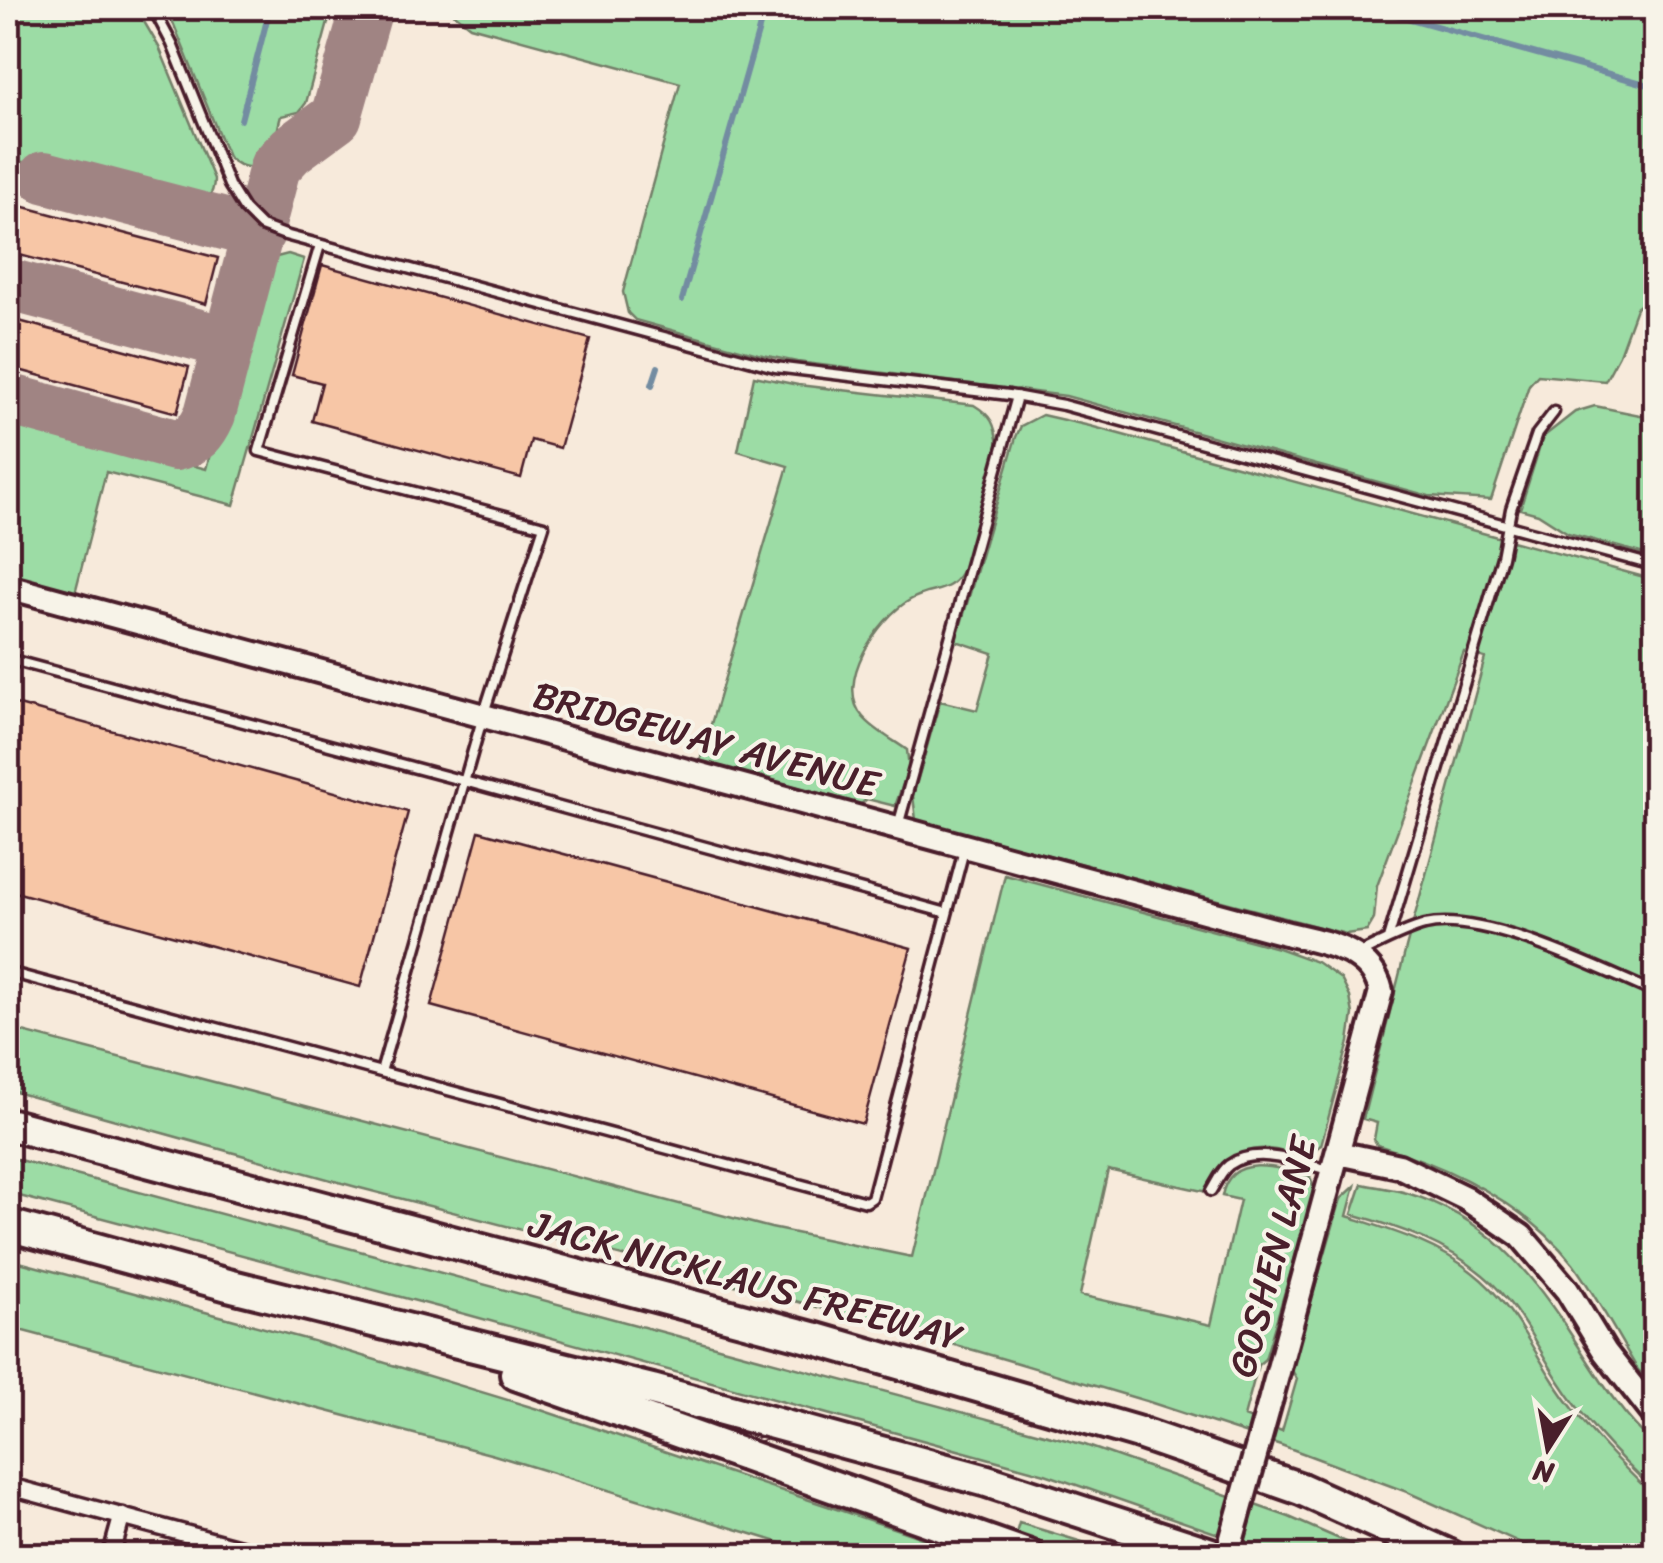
<svg xmlns="http://www.w3.org/2000/svg" width="1663" height="1563" font-family="Sriracha,sans-serif">
<style>
.green{fill:#9cdca5;stroke:#737e68;stroke-width:2.5}
.lines{fill:none;stroke-linecap:round;stroke-linejoin:round}
.stream{stroke:#738ca1;stroke-width:6}
.taxiway{stroke:#a08483;stroke-width:52}
.building{fill:#f7c6a6;stroke:#4a1f2b;stroke-width:2.5}
.lane-casing{stroke:#4a1f2b;stroke-width:15}
.street-casing{stroke:#4a1f2b;stroke-width:22}
.secondary-casing{stroke:#4a1f2b;stroke-width:30}
.highway-casing{stroke:#4a1f2b;stroke-width:38}
.lane{stroke:#f7f3e8;stroke-width:8}
.street{stroke:#f7f3e8;stroke-width:15}
.secondary{stroke:#f7f3e8;stroke-width:22}
.highway{stroke:#f7f3e8;stroke-width:30}
.secondary-bridge-casing{stroke:#4a1f2b;stroke-width:30;stroke-linecap:butt}
.secondary-bridge{stroke:#f7f3e8;stroke-width:22}
.labels{text-anchor:middle;dominant-baseline:central;stroke-width:8;stroke-linejoin:round;paint-order:stroke}
.street-label{font-size:38px;fill:#4a1f2b;stroke:#f7f3e8}
</style>
<rect width="100%" height="100%" fill="#f7eadb"/>
<filter id="ink" filterUnits="userSpaceOnUse"><feTurbulence type="fractalNoise" baseFrequency=".01" numOctaves="2"/><feDisplacementMap in="SourceGraphic" scale="20" xChannelSelector="R" yChannelSelector="G"/><feConvolveMatrix kernelMatrix="1 2 1 2 8 2 1 2 1" color-interpolation-filters="sRGB"/></filter>
<g filter="url(#ink)">
<!-- green -->
<path class="green" d="M8,8H136L159,47L214,179C214,198 205,202 188,205L23,162L8,220Z
M167,8H332L306,103L299,112L281,116C277,128 276,145 270,156C261,174 239,168 228,157Z
M447,8H1655V294L1636,308L1619,355L1605,381L1538,375L1529,385L1491,500L1429,496L1066,396L797,362L758,354L635,320L628,313L623,292L680,83L470,26Z
M288,254L304,259L234,505L106,472L75,593L8,575V414L206,469L260,269L273,258Z
M754,376L798,385L974,405C992,416 995,424 998,445L966,564C950,598 936,585 910,600C879,617 833,684 863,717C874,730 893,740 907,750L909,768L895,806L867,799L861,804L700,761L788,466L738,451Z
M1595,406L1655,418V557L1568,533L1538,514L1520,509L1543,437L1575,412Z
M1042,415L1090,426L1655,580V1382L1648,1380L1638,1370C1617,1335 1597,1297 1573,1264C1524,1202 1451,1167 1377,1145L1374,1139L1377,1123L1363,1119L1406,948L1485,658L1464,652L1377,886L1374,919L1367,931L1346,934L916,820L913,796L940,701L977,710L993,653L956,641L1016,437L1021,426Z
M1005,875L1278,948L1317,962L1341,979L1350,997L1353,1014L1349,1042L1321,1145C1299,1162 1291,1151 1268,1149C1239,1146 1215,1166 1207,1192L1108,1170L1080,1295L1211,1325L1240,1200L1222,1196C1230,1151 1281,1168 1310,1177L1313,1186L1312,1200L1265,1359L1258,1365L1244,1417L1282,1431L1297,1379L1291,1369L1341,1199L1355,1186L1347,1216C1390,1230 1436,1243 1472,1272C1510,1301 1529,1343 1554,1382C1583,1426 1617,1461 1655,1497V1555H1548L1407,1492L1281,1445L1146,1401L977,1351L777,1296L360,1188L8,1090V1028L771,1228L912,1257Z
M8,1157L1085,1445L1289,1517L1376,1555H1279L1045,1474L465,1314L8,1193Z
M1362,1184C1377,1187 1392,1189 1407,1193C1486,1217 1529,1269 1572,1336C1597,1375 1620,1414 1655,1445V1491C1619,1458 1586,1423 1559,1381C1535,1344 1518,1304 1483,1275C1445,1243 1399,1227 1352,1214Z
M8,1259L313,1341L541,1410L911,1534L969,1555H812L794,1547L494,1455L8,1327Z
M1019,1523L1126,1555H1060L1015,1537Z"/>
<g class="lines">
<!-- stream -->
<path class="stream" d="M1371,8L1656,87
M241,120L270,8
M682,300L765,8
M652,385L658,367"/>
<!-- taxiway -->
<path class="taxiway" d="M44,177L259,233
M11,285L229,343
M8,399L175,445C195,441 202,432 210,414L275,167L291,150L336,117L367,8"/>
</g>
<!-- building -->
<path class="building" d="M17,205L218,258L206,304L8,252V242Z
M322,265L590,339L560,448L531,440L521,478L312,421L322,383L292,375Z
M8,318L189,367L177,413L8,367Z
M8,702L408,812L360,987L8,890Z
M479,831L911,948L863,1124L431,1006Z"/>
<g class="lines">
<!-- lane casing -->
<g class="lane-casing">
<path id="lane" d="M153,8L172,44L229,185L244,209L261,226L285,235L775,367L1009,395L1063,405L1656,566
M320,245L259,451L544,526L483,716L381,1072
M8,659L464,781L947,913
M898,826L1017,396
M1388,939L1502,557L1511,509L1537,434L1554,412
M1360,953C1381,943 1403,931 1425,925C1483,911 1599,969 1656,993
M8,972L866,1202L872,1198L964,850
M1211,1191C1216,1183 1221,1171 1229,1165C1257,1145 1299,1163 1329,1170"/>
</g>
<!-- street casing -->
<g class="street-casing">
<path id="street" d="M8,1486L268,1556
M111,1556L122,1516"/>
</g>
<!-- secondary casing -->
<g class="secondary-casing">
<path id="secondary" d="M8,587L1281,932C1319,942 1371,947 1381,991L1271,1398
M1338,1153L1399,1166L1465,1198L1521,1236L1567,1290L1605,1352L1656,1417"/>
</g>
<!-- highway casing -->
<g class="highway-casing">
<path id="highway" d="M8,1124L813,1338L1136,1432L1301,1489L1450,1556
M8,1225L228,1285L652,1390L987,1481L1217,1556
M516,1374L1029,1556"/>
</g>
<!-- lane -->
<use href="#lane" class="lane"/>
<!-- street -->
<use href="#street" class="street"/>
<!-- secondary -->
<use href="#secondary" class="secondary"/>
<!-- highway -->
<use href="#highway" class="highway"/>
<!-- secondary-bridge casing -->
<g class="secondary-bridge-casing">
<path id="secondary-bridge" d="M1227,1556L1271,1398"/>
</g>
<!-- secondary-bridge -->
<use href="#secondary-bridge" class="secondary-bridge"/>
</g>
</g>
<g class="labels">
<!-- street labels -->
<g class="street-label">
<text transform="translate(706 740) rotate(15)">BRIDGEWAY AVENUE</text>
<text transform="translate(1273 1257) rotate(-75)">GOSHEN LANE</text>
<text transform="translate(746 1281) rotate(15)">JACK NICKLAUS FREEWAY</text>
</g>
</g>
<!-- margin -->
<rect width="1663" height="1563" fill="none" stroke="#f7f3e8" stroke-width="40"/>
<rect x="20" y="20" width="1623" height="1523" fill="none" stroke="#4a1f2b" stroke-width="4" filter="url(#ink)"/>
<!-- north arrow -->
<g transform="translate(1548 1448) rotate(191)" stroke="#f7f3e8" stroke-width="8" paint-order="stroke">
<path d="M0-8L18 38L0 25L-18 38Z" fill="#4a1f2b"/>
<text y="-15" font-size="28" font-weight="bold" text-anchor="middle" fill="#4a1f2b">N</text>
</g>
</svg>
